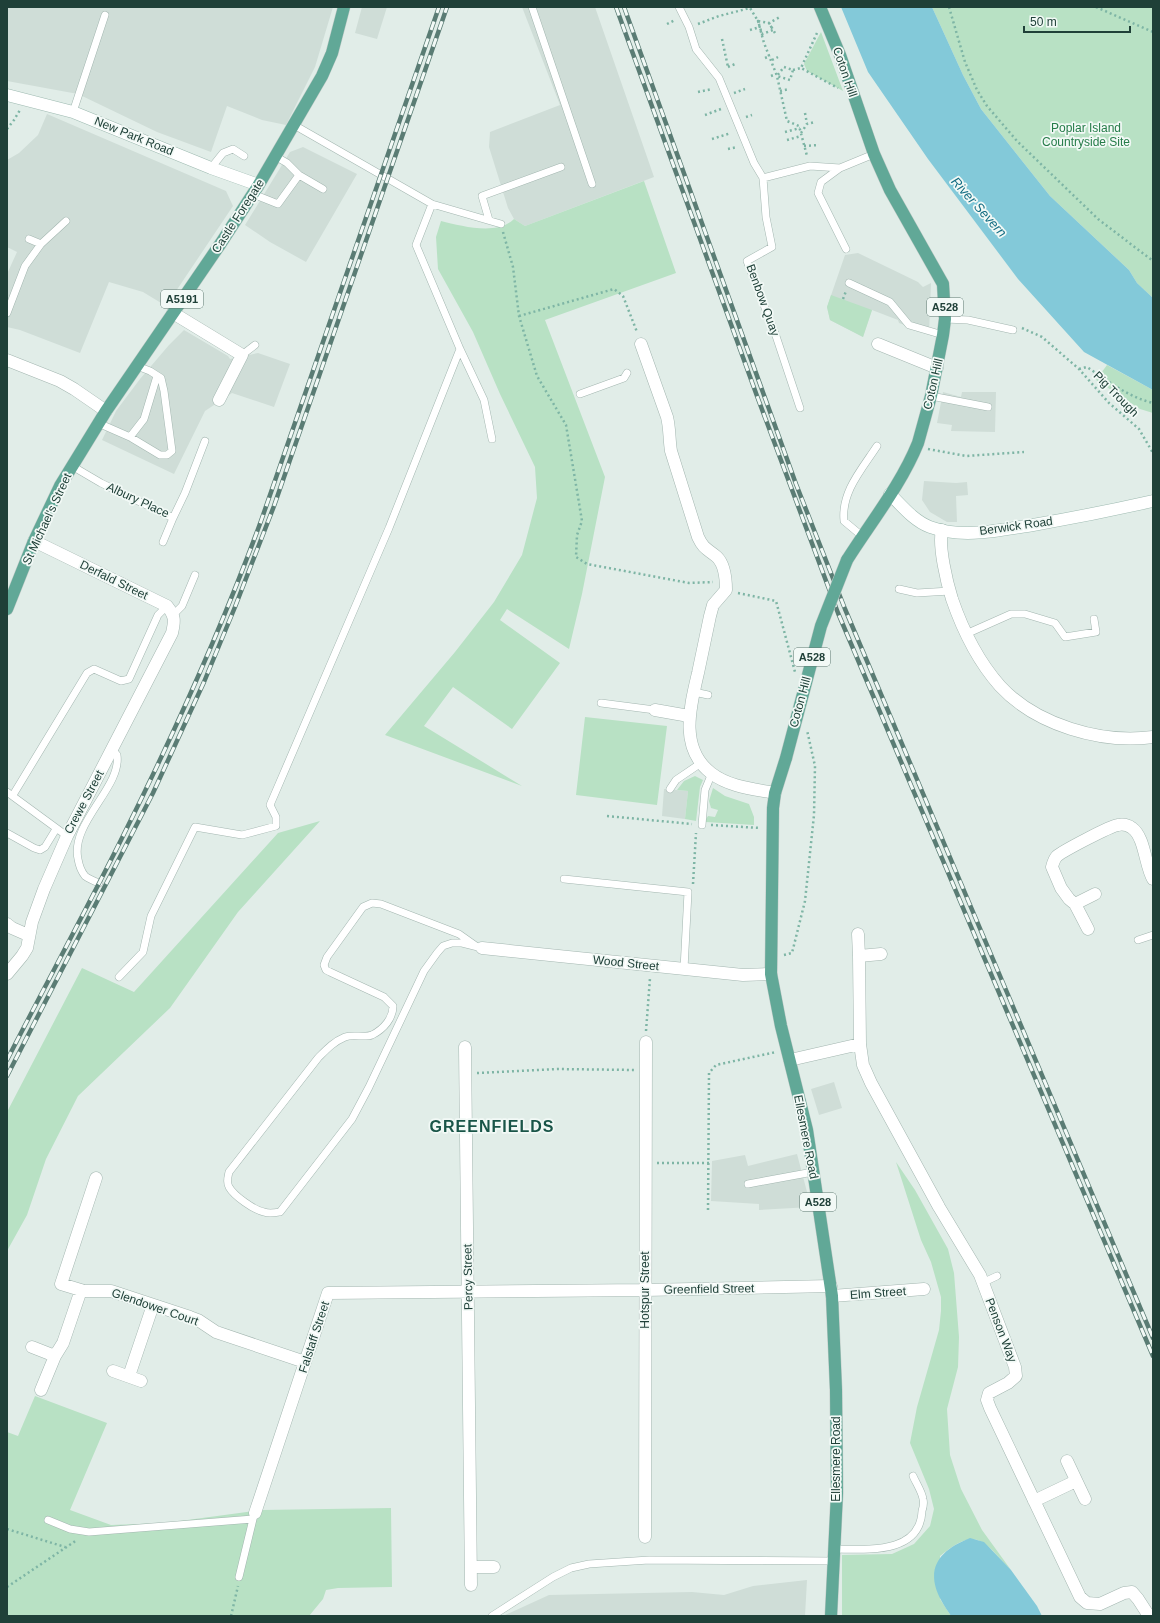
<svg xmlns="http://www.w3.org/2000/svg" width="1160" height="1623" font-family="Helvetica,sans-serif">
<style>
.built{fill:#cfddd7}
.green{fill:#b8e1c4}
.water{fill:#83c9d9}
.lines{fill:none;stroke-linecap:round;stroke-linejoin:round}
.lane-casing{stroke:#a3b6b0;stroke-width:8}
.street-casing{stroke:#a3b6b0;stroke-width:13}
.secondary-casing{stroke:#9ebab1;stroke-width:13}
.primary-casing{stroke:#c0cac7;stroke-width:13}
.path{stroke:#7eb5a5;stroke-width:2.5;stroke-dasharray:2 3;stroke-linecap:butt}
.lane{stroke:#fff;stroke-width:7}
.street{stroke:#fff;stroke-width:12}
.secondary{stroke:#fff;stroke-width:12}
.primary{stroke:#61a897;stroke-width:12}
.rail-casing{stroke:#5a7c74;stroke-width:4.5}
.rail{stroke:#f2f9f6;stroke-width:3;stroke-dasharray:9;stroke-linecap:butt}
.primary-bridge-casing{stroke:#c0cac7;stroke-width:13;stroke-linecap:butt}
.primary-bridge{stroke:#61a897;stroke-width:12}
.labels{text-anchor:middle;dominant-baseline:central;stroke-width:3.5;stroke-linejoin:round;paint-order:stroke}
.shield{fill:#f2f9f6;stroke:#5e7871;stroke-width:1}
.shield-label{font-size:11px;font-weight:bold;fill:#1f4038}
.street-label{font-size:12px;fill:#1f4038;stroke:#f2f9f6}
.park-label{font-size:12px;fill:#257c49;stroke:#f2f9f6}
.water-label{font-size:13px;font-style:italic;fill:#136d83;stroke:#f2f9f6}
.district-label{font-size:16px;font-weight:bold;letter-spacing:1px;fill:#195548;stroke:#f2f9f6}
</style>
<rect width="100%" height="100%" fill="#e1ede8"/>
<!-- built -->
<path class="built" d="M7,7H333L315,67L286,125L262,120L227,106L211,152L157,132L78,94L7,81Z
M362,7H387L377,39L355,33Z
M522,7H595L654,177L525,226L514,219L508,208L489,147L490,132L560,105Z
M47,114L226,191L233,206L166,306L143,292L109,282L80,353L20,330L7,327V274L17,252L7,247V160L19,153L38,135Z
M303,147L357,174L306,262L270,242L245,225L290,152Z
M858,253L918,282L923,287L931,283L929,334L899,323L898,320L872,310L863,337L830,320L827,307L845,255Z
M184,330L228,356L230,359L258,353L290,364L274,407L232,393L205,411L174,474L102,440L116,411L140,379L169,345Z
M943,392L961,397L962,392H996L995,432L951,431L952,425L937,423Z
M924,481L956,483L967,482L968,495L956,496L957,522H947L930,512L922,500Z
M664,789L688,791L685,819L662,816Z
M834,1082L842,1108L819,1115L811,1089Z
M797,1154L811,1207L759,1210V1204L711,1201L712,1161L745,1155L748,1166Z
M807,1580L805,1616H503L549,1595L692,1592L724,1595L753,1586Z"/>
<!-- green -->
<path class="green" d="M932,7H1153V298L1137,283L1129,270L1050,196L981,109L963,75Z
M821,32L843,91L807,71L804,64Z
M644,181L676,273L545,320L605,477L582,594L569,649L507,609L500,620L560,663L512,729L453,687L424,726L522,786L385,735L455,652L494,602L522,555L537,498L535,467L500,394L473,332L438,269L436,237L441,221C462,226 497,236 514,219L525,226Z
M831,295L872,310L863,337L830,320L827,307Z
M1107,365L1153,390V413L1140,409L1096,380Z
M585,717L667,726L657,805L576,795Z
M695,776L703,780L700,787L696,821L685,819L688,791L677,790L684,781Z
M713,788L725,796L749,804L754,817V825L706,822V819L708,816L715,817L718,810L711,808L709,801Z
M320,821L238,912L170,1008L78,1096L46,1159L27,1215L7,1251V1112L82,968L134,992L278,833Z
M896,1162L915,1190L948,1249L954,1273L959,1337L958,1367L947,1409L950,1455L961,1489L982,1530L1011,1570C983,1541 977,1525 940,1556V1599L951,1616H842V1555L892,1554L914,1544L930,1526L934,1509L929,1489L910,1443L917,1407L939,1330L941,1311V1297L931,1262L921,1240Z
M35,1396L107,1423L70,1510L111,1525L165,1523L262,1510L391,1508L392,1587L338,1588L326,1590L323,1599L309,1616H7V1432L18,1436Z"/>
<!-- water -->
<path class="water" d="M841,7H932L963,75L981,109L1050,196L1129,270L1137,283L1153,298V390L1084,352L1018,279L928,159L868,72Z
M970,1538L984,1542L1011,1570L1037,1606L1042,1616H951C948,1611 944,1606 941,1600C924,1568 940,1550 970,1538Z"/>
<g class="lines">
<!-- lane casing -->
<g class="lane-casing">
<path id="lane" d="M532,7L592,184
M679,7L689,27L696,49L719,78L754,163L763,178L766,217L772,247L747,261L776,336L800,408
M73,112L105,15
M294,125L432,204L501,224
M211,168L223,153L233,149L244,156
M840,168L821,182L818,193L846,249
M299,175L323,189
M763,178L810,166L840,168L874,154
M253,194L278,204L299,175L287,163L275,156
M432,204L416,245L460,349L484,400L492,439
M489,220L482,196L561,167
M41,244L66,221
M849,283L890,302L909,325L943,335
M7,313L25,266L41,244L29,239
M945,319L968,320L1013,330
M242,355L255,345
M580,394L624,378L627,373
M931,396L988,407
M98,423L130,437L160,455H167L172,451L164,391L161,378L150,371L137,366
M130,437L144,419L157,376
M72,466L101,483L173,518L185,493L205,441
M862,536L844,521C841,492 862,469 877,446
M163,542L173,518
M899,589L917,593L950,591
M174,614L182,606L195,575
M966,634L1011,614H1025L1055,623L1065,637L1096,632L1094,619
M694,692L708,695
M601,703L655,710
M670,789L676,780L701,763
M7,792L67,836
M13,795L87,673L94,669L121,681L129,679L158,615L167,606
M702,825L705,790L712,773
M7,833L34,848L40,850L45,847L56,829
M564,879L688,892L684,969
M99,883C94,881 89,879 85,876C81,871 79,865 78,859C70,823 122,787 117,755L112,749
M1138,940L1153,935
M476,946L459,934L381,904L372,903L363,907L327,957L324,965L326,970L330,972L384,997L393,1006C393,1018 384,1029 372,1035C365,1038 353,1034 345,1037C333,1042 326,1050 318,1058L229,1172C228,1177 226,1182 229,1187C234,1196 254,1210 264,1212C269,1214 274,1213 280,1212L352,1119L369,1087L424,971L437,953L443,946L452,943H462L482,948
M119,977L143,952L151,916L195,827L242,835L276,826V817L270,805L389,528L460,349
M748,1184L813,1172
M982,1283L997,1276
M48,1520L70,1529L89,1532L253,1519
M834,1549C866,1549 920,1555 922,1511C923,1508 924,1503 923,1499C922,1492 916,1483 913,1476
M239,1577L254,1515
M492,1616L553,1577L571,1568L589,1564L649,1560L833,1561"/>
</g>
<!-- street casing -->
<g class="street-casing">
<path id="street" d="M173,313L242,355L219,400
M641,344L667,417C670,429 669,439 671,451L698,537C704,550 708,549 717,557C725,565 726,580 726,590L713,605L710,616C706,635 702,654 698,673C690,707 679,748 711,773C729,787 754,789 775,793
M878,344L937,368
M7,360L60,381L74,389L106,411
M942,530C938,546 947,583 952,599C963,631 977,660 1000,686C1036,725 1101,744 1153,737
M655,710L689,716
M1075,904L1095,894
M7,924L12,928L28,935
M1088,929L1075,904L1069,899L1061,888L1052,867C1053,863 1054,859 1057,856C1063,851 1110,826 1118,825C1123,824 1128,825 1132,828C1145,837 1145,866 1153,879
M858,934L859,956L860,1044
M482,948L743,975L771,974
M859,956L881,954
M7,974L22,956L27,948L32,922L44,889L67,836L172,633C175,620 175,616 167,606L34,541
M465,1047L471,1585
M790,1060L860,1044L863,1065L871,1083L939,1207L980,1275L1015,1367L1016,1376L1008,1383L989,1393L987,1400L990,1408L1080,1597L1087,1603L1100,1604L1124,1593L1132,1592L1138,1599L1149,1616
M96,1178L61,1284L84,1291H111L190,1317L198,1320L216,1332L305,1362
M832,1296L924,1289
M32,1347L55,1356
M113,1371L141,1381
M129,1376L153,1305
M41,1390L55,1356L63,1343L81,1290
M1067,1461L1085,1499
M1034,1501L1076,1481
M255,1513L328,1293L645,1290L831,1286
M645,1537L646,1042
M471,1567H494"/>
</g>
<!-- secondary casing -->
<g class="secondary-casing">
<path id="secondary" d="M7,95L73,112L211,168L253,183L258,186
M890,494C902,506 914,521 930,527C963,539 1000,530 1033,525C1073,518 1113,510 1153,501"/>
</g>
<!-- primary casing -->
<g class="primary-casing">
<path id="primary" d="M820,7L840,55L874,154L890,190L943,284L945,319L943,335L931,396L918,443C901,485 871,522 847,560
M7,609L34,541L60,486L106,411L221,243L258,186L322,76L332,53L344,7
M786,758L775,793L773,808L771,974L781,1026L807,1130L832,1296L836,1390L837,1493L831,1616"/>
</g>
<!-- path -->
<path class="path" d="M949,7L965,62L977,90L987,106L1017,141L1098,219L1153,261
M1096,7L1153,32
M667,24L675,20
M698,24L719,16L750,8L758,21L769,23L780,17
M750,30L760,27
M775,33L769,23L773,30L762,34L758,21L764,43L777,76L787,121L799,126L807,156
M817,33L801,68L838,88
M722,39L728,67
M765,58L770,56
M772,60L778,57
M728,67L735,64
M784,67L793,70L790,80L777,76Z
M793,70L801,68
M771,76L776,74
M780,91L789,89
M698,92L712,89
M734,93L745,89
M805,113L807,124
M705,115L721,109
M746,117L752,115
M7,129L14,120L20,110
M785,132L800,128
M801,133L807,124L815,122
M712,139L731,133
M787,140L801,136
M804,146L819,145
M728,149L737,147
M503,232L513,267L519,316L537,376L566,425L582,521L577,535L576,557L587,564L689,583L713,582
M843,299L846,291
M519,316L614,289L623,296L637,332
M1022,328L1042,337L1079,369L1109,403L1139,429L1153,453
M1079,369L1087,367C1108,381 1128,397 1153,403
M928,449L966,456L1024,452
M738,593L776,601L795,672
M607,816L692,824
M711,825L760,828
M693,884L696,833
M784,955L792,953L805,901L814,815L815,766L807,730
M646,1031L650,978
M477,1073L557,1069L634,1070
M657,1163H709
M708,1210L709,1073L716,1065L776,1052
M7,1529L65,1547
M7,1587L77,1540
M231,1616L238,1586"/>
<!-- lane -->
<use href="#lane" class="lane"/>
<!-- street -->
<use href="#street" class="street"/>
<!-- secondary -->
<use href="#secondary" class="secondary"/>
<!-- primary -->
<use href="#primary" class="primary"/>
<!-- rail casing -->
<g class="rail-casing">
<path id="rail" d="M616,7L757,396L838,613L1153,1356
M624,7L796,484L845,609L1153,1338
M7,1060C45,986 84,914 121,840C173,736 221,630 261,521L439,7
M7,1076L153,793L204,682L235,607L274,506L447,7"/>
</g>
<!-- rail -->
<use href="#rail" class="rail"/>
<!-- primary-bridge casing -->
<g class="primary-bridge-casing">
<path id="primary-bridge" d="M786,758L821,626L847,560"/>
</g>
<!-- primary-bridge -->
<use href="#primary-bridge" class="primary-bridge"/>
</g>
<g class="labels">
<!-- shield labels -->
<g class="shield">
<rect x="161" y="290" width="42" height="18" rx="3"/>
<rect x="927" y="298" width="36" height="18" rx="3"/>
<rect x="794" y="648" width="36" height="18" rx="3"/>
<rect x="800" y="1193" width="36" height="18" rx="3"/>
</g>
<g class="shield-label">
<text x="182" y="299">A5191</text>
<text x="945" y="307">A528</text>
<text x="812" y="657">A528</text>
<text x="818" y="1202">A528</text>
</g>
<!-- street labels -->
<g class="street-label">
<text transform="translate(845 72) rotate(71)">Coton Hill</text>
<text transform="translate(134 136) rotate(22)">New Park Road</text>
<text transform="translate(238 216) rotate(-57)">Castle Foregate</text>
<text transform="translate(763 300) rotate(70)">Benbow Quay</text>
<text transform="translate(933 384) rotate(-77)">Coton Hill</text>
<text transform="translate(1116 394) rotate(45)">Pig Trough</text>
<text transform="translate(138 500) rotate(25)">Albury Place</text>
<text transform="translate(47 519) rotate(-65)">St Michael's Street</text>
<text transform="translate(1016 526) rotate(-8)">Berwick Road</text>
<text transform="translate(114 580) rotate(26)">Derfald Street</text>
<text transform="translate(800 702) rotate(-75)">Coton Hill</text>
<text transform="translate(84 802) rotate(-62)">Crewe Street</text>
<text transform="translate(626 963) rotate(6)">Wood Street</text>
<text transform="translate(806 1137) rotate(79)">Ellesmere Road</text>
<text transform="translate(468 1277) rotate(-91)">Percy Street</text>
<text transform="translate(709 1289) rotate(-1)">Greenfield Street</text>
<text transform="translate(645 1290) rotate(-90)">Hotspur Street</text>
<text transform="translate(878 1293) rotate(-4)">Elm Street</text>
<text transform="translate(155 1307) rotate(19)">Glendower Court</text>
<text transform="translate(1001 1330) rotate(69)">Penson Way</text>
<text transform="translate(314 1337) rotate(-72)">Falstaff Street</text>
<text transform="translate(836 1459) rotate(-90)">Ellesmere Road</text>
</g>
<!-- park labels -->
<g class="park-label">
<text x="1086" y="128">Poplar Island<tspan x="1086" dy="14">Countryside Site</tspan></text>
</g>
<!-- water labels -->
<g class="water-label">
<text transform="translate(979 207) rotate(48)">River Severn</text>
</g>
<!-- district labels -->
<g class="district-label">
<text x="492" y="1126">GREENFIELDS</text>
</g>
</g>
<!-- border -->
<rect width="1160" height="1623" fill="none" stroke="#1f4038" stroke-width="16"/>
<!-- scale -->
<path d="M1024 26v6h106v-6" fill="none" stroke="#1f4038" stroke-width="2"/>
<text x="1030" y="26" font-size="12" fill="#1f4038" stroke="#f2f9f6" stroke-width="3" paint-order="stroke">50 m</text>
</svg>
